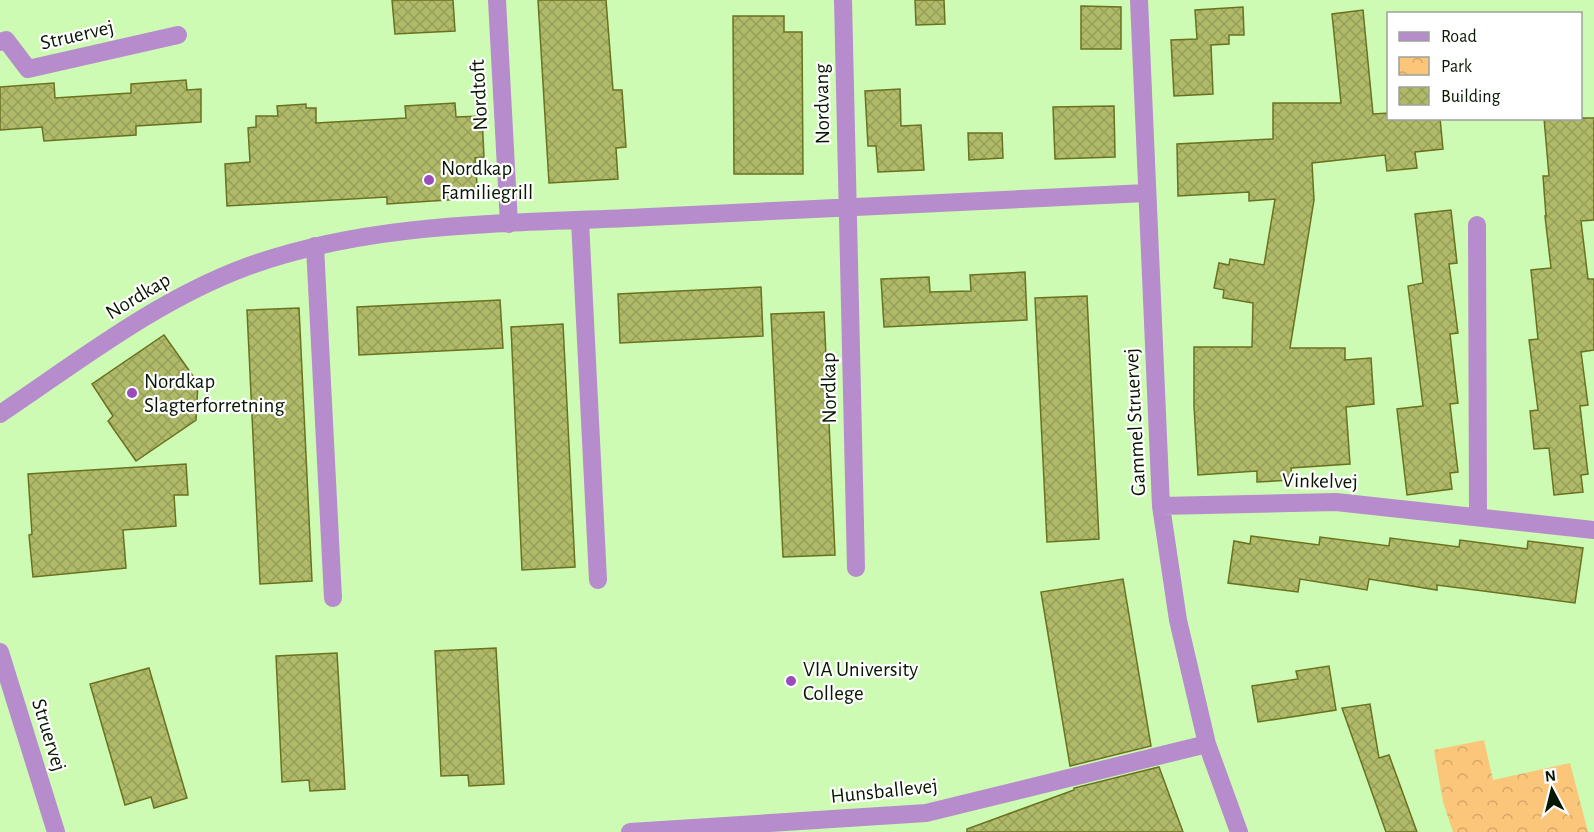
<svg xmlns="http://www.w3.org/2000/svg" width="1594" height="832" font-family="'Alegreya Sans',sans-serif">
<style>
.park{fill:url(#park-crowns)}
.building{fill:url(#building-cross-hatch);stroke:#6a721f;stroke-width:1.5}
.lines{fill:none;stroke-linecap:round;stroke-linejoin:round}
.minor{stroke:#b78ccc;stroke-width:18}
.poi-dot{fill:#9a4bbc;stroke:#fff;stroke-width:2}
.labels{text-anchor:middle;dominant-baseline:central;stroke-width:4.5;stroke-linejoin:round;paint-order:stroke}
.street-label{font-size:21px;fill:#071700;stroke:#fff}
.poi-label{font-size:21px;fill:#071700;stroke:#fff;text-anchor:start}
</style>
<defs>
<pattern id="park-crowns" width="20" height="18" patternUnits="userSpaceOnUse" patternTransform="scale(1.5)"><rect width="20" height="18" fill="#fbc57a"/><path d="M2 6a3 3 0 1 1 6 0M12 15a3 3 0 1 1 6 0" fill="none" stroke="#d6a868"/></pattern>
<pattern id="building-cross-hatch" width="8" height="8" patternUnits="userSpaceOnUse" patternTransform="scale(1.5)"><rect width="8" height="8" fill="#b0ba69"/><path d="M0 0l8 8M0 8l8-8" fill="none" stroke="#969f59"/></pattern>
</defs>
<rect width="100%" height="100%" fill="#cdfbb3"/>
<!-- park -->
<path class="park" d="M1484,740L1493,780L1570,763L1588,832H1453L1443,802L1434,750Z"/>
<!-- building -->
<path class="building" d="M392,0H453L455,31L395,34Z
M538,0H606L613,90H622L626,147L616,148L618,179L549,183Z
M915,0H944L945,24L916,25Z
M1081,6L1121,7V49H1081Z
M1243,7L1244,35H1229V44L1211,45L1213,94L1174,96L1171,40L1197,39L1195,10Z
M1363,10L1373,114L1389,113V118H1440L1443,149L1415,152L1417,168L1387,171L1385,155L1312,163L1314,200L1290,348H1345V360L1371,358L1374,404L1346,407L1350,464L1291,468L1292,480L1257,482V471L1198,475L1194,406V347H1252L1253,303L1223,298L1224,290L1214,288L1219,263L1229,265L1230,259L1264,265L1275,199L1249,201V192L1178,196L1177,144L1273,139V103H1341L1332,14Z
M733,16H784V32H802L803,174H734Z
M186,80L187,90L201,89V122L136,126V135L44,141L42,127L0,130V87L54,83L55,98L131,93V84Z
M900,89L901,126L921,125L924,170L878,172L876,146H868L865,91Z
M455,103L456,117L482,116L484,157L475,158L478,198L387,204V197L227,206L225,164L250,162L248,128L256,127V116H278L277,106L306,104V108H316V123L406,118L405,106Z
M1114,106L1115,157L1055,159L1053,107Z
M1544,118H1594V220L1581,221L1588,279H1594V350L1581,352L1588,405L1580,406L1588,474L1581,475L1583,492L1554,495L1549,448L1534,449L1530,411L1538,410L1529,340L1538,339L1531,270L1551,268L1545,216H1546L1543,176H1549Z
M968,133H1002L1003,158L969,160Z
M1451,210L1457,263L1449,264L1458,333L1450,334L1458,403L1450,404L1458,472L1450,473L1452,489L1407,495L1397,409L1423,406L1408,286L1423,283L1415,214Z
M1025,272L1027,320L884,327L881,279L929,277L930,292L971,291L970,275Z
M761,287L763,336L620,343L618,294Z
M1087,296L1099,539L1047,542L1035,298Z
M500,300L503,348L359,355L357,307Z
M299,308L312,581L260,584L247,310Z
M824,312L835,555L783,557L771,314Z
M563,324L575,567L522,570L511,327Z
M164,335L198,383L196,420L136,461L108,421L113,416L92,384Z
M186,464L188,495H174L176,526L123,530L126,568L33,577L29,535L32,534L28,474Z
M1251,536L1319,545L1320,537L1389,546L1390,538L1459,547L1460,540L1527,549L1528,541L1583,548L1575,603L1437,585V590L1369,579L1367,590L1300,579L1298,592L1228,583L1234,541L1250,544Z
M1123,579L1151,746L1070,766L1041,592Z
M496,648L504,784L469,786L468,775L441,776L435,651Z
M337,653L345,789L310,791L309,780L282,782L276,656Z
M1329,666L1336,710L1258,722L1252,686L1298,679L1296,671Z
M149,668L187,798L154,808L151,797L125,805L90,684Z
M1370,704L1379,758L1389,755L1417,832H1386L1342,708Z
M1159,767L1183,832H967V829L1074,790V788Z"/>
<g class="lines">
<!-- minor -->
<path class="minor" d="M497,0L509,224
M843,0L856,568
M1139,0L1161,506L1178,620L1207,744L1239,832
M0,42L6,40L28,69L178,35
M580,221L598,580
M1477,225L1478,516
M315,246L333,598
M0,414C79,361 157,300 246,267C374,220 515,224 649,217C815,209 980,201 1146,193
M1161,506L1336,502L1594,530
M0,652L56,832
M630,832L926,813L1207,744"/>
</g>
<!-- markers -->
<g class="poi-dot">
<circle cx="429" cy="180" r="6"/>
<circle cx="132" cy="393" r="6"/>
<circle cx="791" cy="681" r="6"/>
</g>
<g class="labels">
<!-- street labels -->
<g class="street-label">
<text transform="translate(77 35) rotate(-13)">Struervej</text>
<text transform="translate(479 95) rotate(-93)">Nordtoft</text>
<text transform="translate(822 104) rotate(-91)">Nordvang</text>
<text transform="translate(138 296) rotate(-31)">Nordkap</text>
<text transform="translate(829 388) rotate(-91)">Nordkap</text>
<text transform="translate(1135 422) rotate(-93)">Gammel Struervej</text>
<text transform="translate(1320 481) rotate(1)">Vinkelvej</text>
<text transform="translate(49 735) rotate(73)">Struervej</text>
<text transform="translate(884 791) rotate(-6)">Hunsballevej</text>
</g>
<!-- poi labels -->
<g class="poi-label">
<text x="441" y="168">Nordkap<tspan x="441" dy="24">Familiegrill</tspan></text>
<text x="144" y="381">Nordkap<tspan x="144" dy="24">Slagterforretning</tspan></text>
<text x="803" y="669">VIA University<tspan x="803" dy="24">College</tspan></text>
</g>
</g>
<!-- legend -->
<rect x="1387" y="12" width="195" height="108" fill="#ffffff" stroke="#9ca299" stroke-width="1.5"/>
<rect x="1399" y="32" width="30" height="9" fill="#b78ccc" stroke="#9ca299" stroke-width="1.5"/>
<text x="1441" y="42" font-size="18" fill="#071700">Road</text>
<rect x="1399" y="57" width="30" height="18" fill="url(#park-crowns)" stroke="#9ca299" stroke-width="1.5"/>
<text x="1441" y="72" font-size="18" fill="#071700">Park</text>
<rect x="1399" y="87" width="30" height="18" fill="url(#building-cross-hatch)" stroke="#9ca299" stroke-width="1.5"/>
<text x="1441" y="102" font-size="18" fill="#071700">Building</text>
<!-- north arrow -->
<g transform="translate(1552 790) rotate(353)" stroke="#ffffff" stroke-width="4.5" paint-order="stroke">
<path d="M0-4.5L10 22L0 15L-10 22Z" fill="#071700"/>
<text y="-9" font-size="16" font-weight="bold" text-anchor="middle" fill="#071700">N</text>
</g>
</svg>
